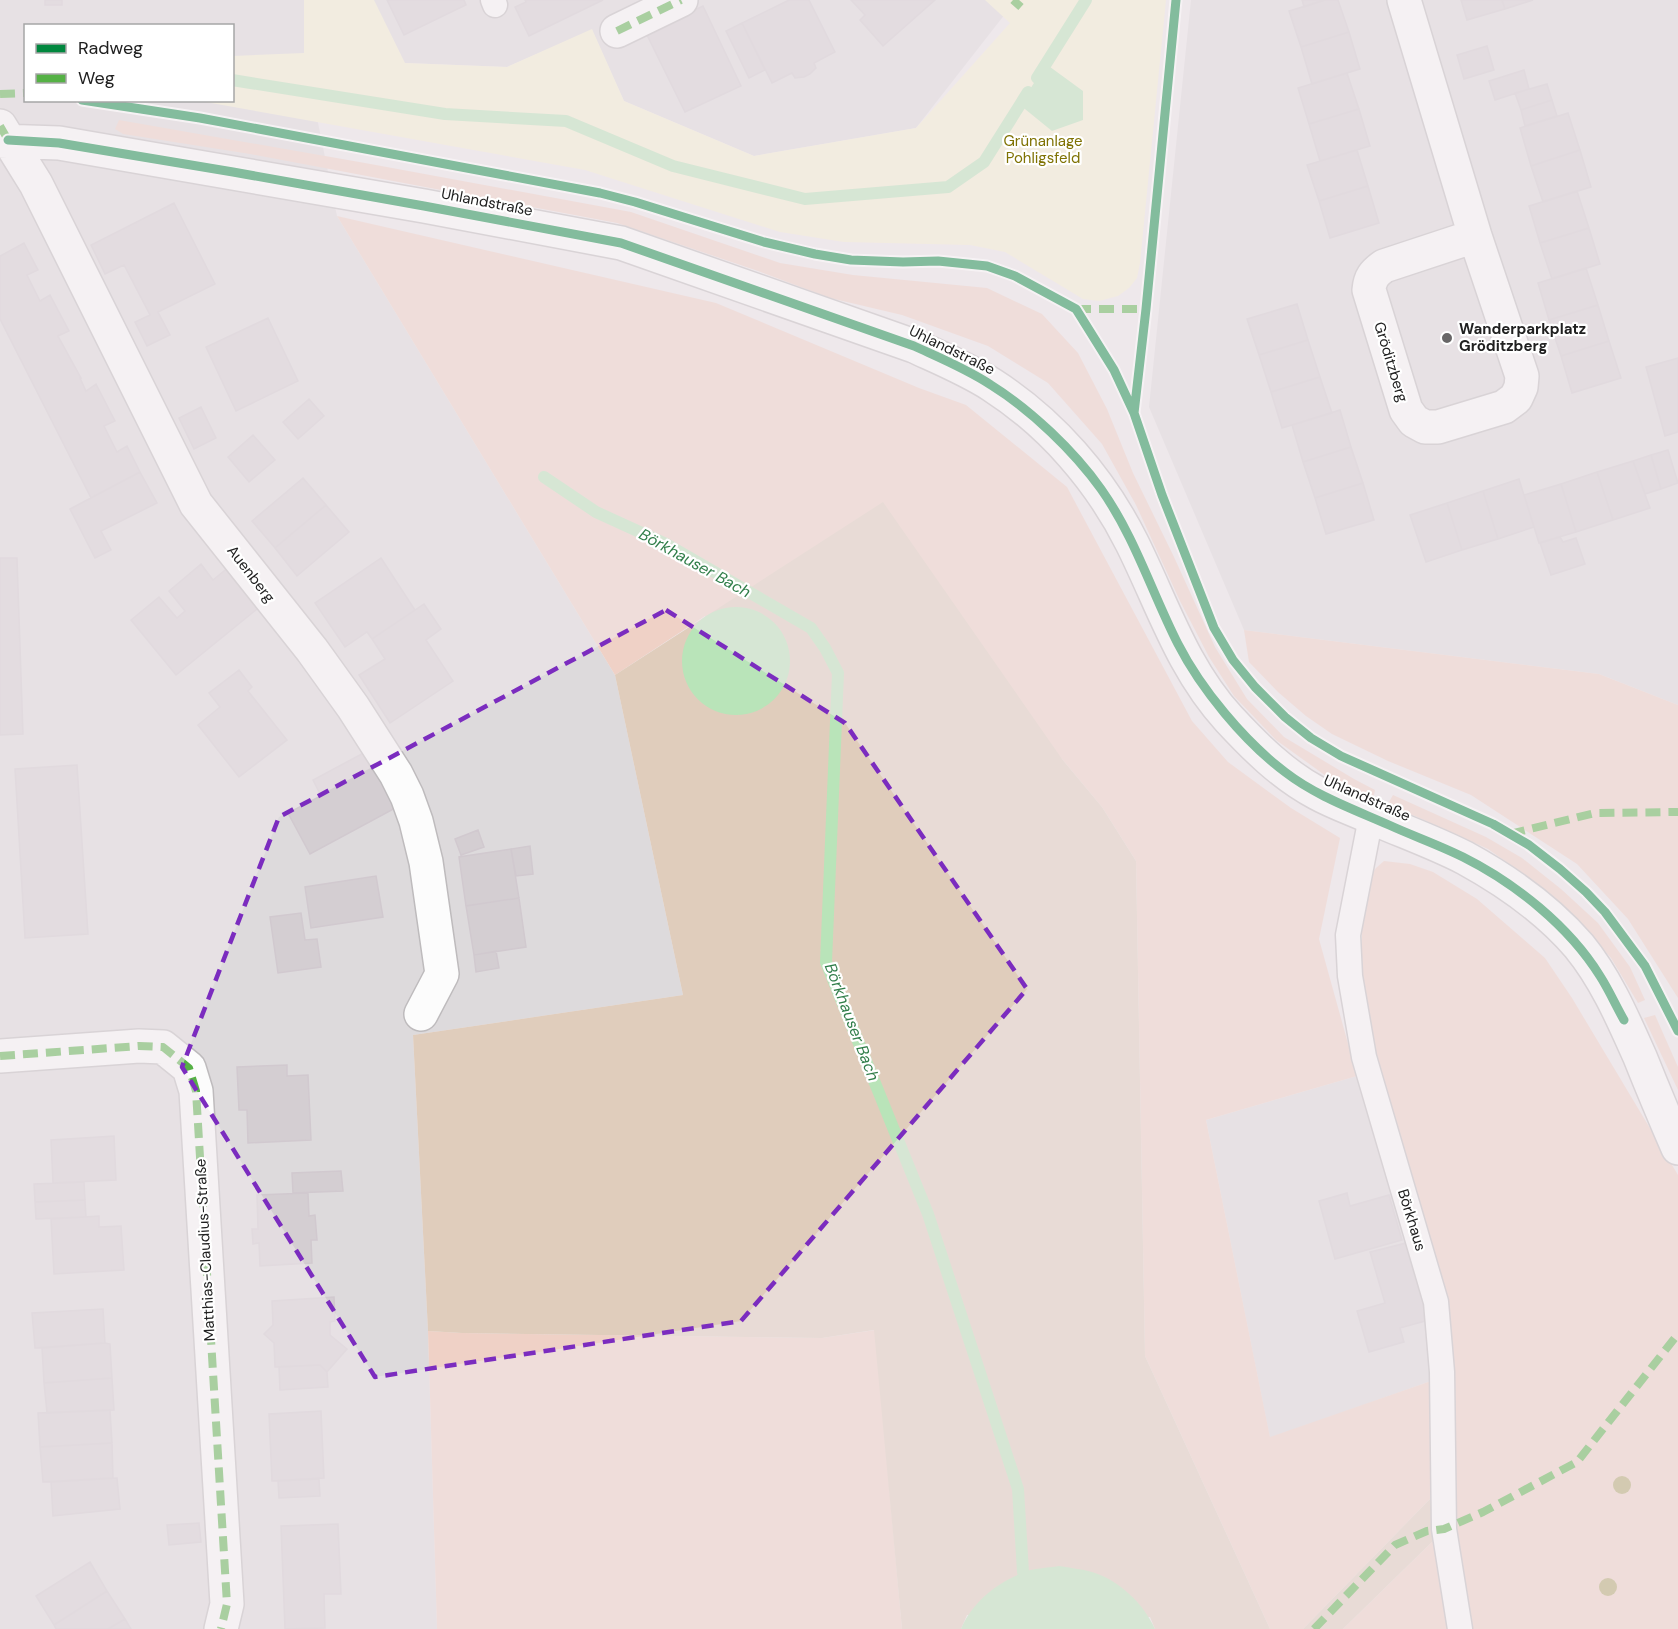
<svg xmlns="http://www.w3.org/2000/svg" width="1678" height="1629" font-family="'DM Sans',sans-serif">
<style>
.residential{fill:#dddadc;fill-rule:evenodd}
.grass{fill:#efd1c6}
.forest{fill:#e0cdbc}
.park{fill:#f7f1d3}
.water{fill:#b9e4b9}
.lines{fill:none;stroke-linecap:round;stroke-linejoin:round}
.stream{stroke:#b9e4b9;stroke-width:12}
.building{fill:#d4ced2;stroke:#d1c9cf;stroke-width:1.5}
.lane-casing{stroke:#bebbbd;stroke-width:27}
.street-casing{stroke:#bebbbd;stroke-width:36}
.lane{stroke:#fcfcfc;stroke-width:24}
.street{stroke:#fcfcfc;stroke-width:33}
.quiet{stroke:#55b145;stroke-width:8;stroke-dasharray:15 8;stroke-linecap:butt}
.cycleway-casing{stroke:#fff;stroke-width:13}
.cycleway{stroke:#00873e;stroke-width:9}
.tree{fill:#b1a76b}
.marked{fill:none;stroke:#7b2cbf;stroke-width:4.5;stroke-dasharray:12 8;stroke-linejoin:round}
.poi-dot{fill:#686667;stroke:#fff;stroke-width:2}
.labels{text-anchor:middle;dominant-baseline:central;stroke-width:4.5;stroke-linejoin:round;paint-order:stroke}
.park-label{font-size:15px;fill:#7f7203;stroke:#fff}
.street-label{font-size:15px;fill:#202020;stroke:#fff}
.poi-label{font-size:15px;font-weight:bold;fill:#202020;stroke:#fff;text-anchor:start}
.water-label{font-size:16px;font-style:italic;fill:#317e4a;stroke:#fff}
</style>
<rect width="100%" height="100%" fill="#eee8eb"/>
<!-- residential -->
<path class="residential" d="M0,0H1016L916,128L754,156L624,101L592,30L507,67L405,63L304,54L337,216L615,675L683,995L413,1035L428,1331L437,1629H0ZM26,26H232V100H26Z
M1191,0H1678V705L1599,674L1244,630L1149,407Z
M1357,1076L1429,1301L1431,1381L1270,1438L1206,1120Z"/>
<!-- grass -->
<path class="grass" d="M119,120L365,163L631,212L780,263L853,275L987,288L1042,314L1078,353L1107,409L1133,473L1174,557L1215,647L1247,699L1284,737L1354,779L1375,790L1373,800L1326,776L1276,740L1234,696L1209,657L1180,601L1136,505L1102,444L1048,383L988,346L902,315L830,298L758,271L617,223L250,154L123,134L115,129Z
M337,216L716,303L919,388L966,405L1067,487L1192,721L1228,762L1291,808L1340,838L1319,939L1357,1076L1206,1120L1270,1437L1431,1381L1430,1499L1303,1629H1270L1145,1356L1136,861L1102,807L1062,759L705,616L615,675Z
M1244,630L1599,674L1678,705V998L1628,919L1577,864L1471,795L1388,761L1332,734L1306,716L1278,692L1249,662Z
M1393,795L1486,837L1522,858L1561,889L1598,923L1630,967L1645,1000L1638,1003L1611,958L1583,927L1533,881L1488,849L1415,816L1399,811L1389,802Z
M1384,861L1410,864L1433,872L1477,899L1545,958L1572,998L1678,1175V1629H1468L1452,1479L1445,1301L1380,1073L1359,983L1365,883L1376,868Z
M1655,1015L1678,1067V1090L1644,1018Z
M875,1330L902,1629H437L428,1331L462,1333L822,1338Z
M1435,1539L1448,1629H1343Z"/>
<!-- forest -->
<path class="forest" d="M883,502L1062,759L1102,807L1136,861L1145,1356L1270,1629H1155L1150,1617L967,1615L961,1629H902L874,1330L822,1338L462,1333L428,1331L413,1035L683,995L615,675Z
M1430,1499L1435,1539L1343,1629H1303Z"/>
<!-- park -->
<path class="park" d="M304,0H374L405,63L507,67L592,29L624,101L754,156L916,128L1010,23L985,0H1166L1140,263L1137,278L1129,288L1118,296L1099,301L1083,299L1005,252L970,245L844,242L780,232L585,170L200,101L232,100L233,56L304,53Z"/>
<!-- water -->
<path class="water" d="M1046,64L1083,91V120L1052,131L1020,105Z
M682 661a54 54 0 1 1 108 0a54 54 0 1 1-108 0Z
M1059,1566C1070,1568 1082,1569 1092,1572C1119,1580 1144,1604 1155,1629H961C972,1603 995,1584 1022,1573C1033,1568 1047,1568 1059,1566Z"/>
<g class="lines">
<!-- stream -->
<path class="stream" d="M1037,78L1086,0
M232,80L445,114L566,121L673,166L805,199L948,187L984,162L1028,92
M544,477L596,512L666,544L811,628L825,648L838,673L826,962L928,1214L1018,1489L1023,1572L1030,1587"/>
</g>
<!-- building -->
<path class="building" d="M45,0H62V5H45Z
M387,0H464L466,5L404,35Z
M525,0H603L529,36L515,7L526,2Z
M789,0H809L835,52L814,63L816,68L810,74L804,77L795,78L792,73L772,83L742,23Z
M851,0H935L883,46L860,20L865,15Z
M1302,0H1325L1304,7Z
M1325,0H1338L1349,32L1301,47L1289,11Z
M1461,0H1502L1505,9L1467,20Z
M1502,0H1533L1505,9Z
M703,6L741,86L685,112L646,33Z
M742,23L765,70L749,78L726,31Z
M1349,32L1360,69L1312,84L1301,47Z
M1487,46L1494,70L1464,79L1457,55Z
M1524,70L1529,89L1495,100L1489,81Z
M1347,73L1359,109L1309,124L1298,88Z
M1547,84L1552,100L1521,110L1515,93Z
M1552,100L1557,116L1525,126L1521,110Z
M1359,109L1370,146L1320,161L1309,124Z
M1568,113L1580,150L1531,166L1520,128Z
M1357,150L1368,186L1319,201L1307,165Z
M1580,150L1591,187L1543,202L1531,166Z
M1368,186L1379,223L1330,238L1319,201Z
M1577,191L1589,228L1540,243L1529,206Z
M174,203L215,284L158,312L170,335L147,346L135,322L150,315L124,265L105,274L91,245Z
M1589,228L1600,264L1552,279L1540,243Z
M24,243L38,270L27,275L40,301L50,295L69,331L58,336L81,378H80L86,391L96,384L115,421L104,426L117,452L127,446L140,472L70,509L91,498L0,319V256Z
M1586,268L1598,305L1549,320L1538,283Z
M1297,304L1308,340L1259,355L1247,319Z
M1598,305L1609,341L1561,356L1549,320Z
M268,318L298,381L236,411L206,347Z
M1308,340L1320,377L1271,392L1259,355Z
M1609,341L1621,378L1572,393L1561,356Z
M1678,358V432L1665,436L1646,367Z
M1320,377L1332,413L1282,428L1271,392Z
M309,399L324,416L298,439L283,422Z
M201,407L216,438L194,449L179,418Z
M1340,410L1351,447L1303,462L1292,425Z
M253,435L275,460L249,482L228,457Z
M1351,447L1363,483L1315,498L1303,462Z
M1668,450L1678,483L1661,489L1651,455Z
M1651,455L1661,489L1645,494L1633,461Z
M1633,461L1650,508L1613,520L1597,472Z
M140,472L157,503L101,531L111,550L95,558L70,509Z
M1597,472L1613,520L1576,532L1561,484Z
M303,478L326,505L275,548L252,521Z
M1519,479L1534,527L1498,539L1483,491Z
M1363,483L1374,520L1326,534L1315,498Z
M1561,484L1576,532L1539,543L1524,495Z
M1483,491L1498,539L1462,550L1447,503Z
M1447,503L1462,550L1426,562L1410,515Z
M326,505L349,532L297,576L275,548Z
M1560,537L1563,542L1576,538L1585,564L1551,575L1540,543Z
M0,558H17L23,734L0,735Z
M381,558L415,610L372,639L367,632L345,647L315,603Z
M201,564L213,580L230,566L262,605L176,675L131,620L159,597L177,618L185,611L169,591Z
M424,604L441,629L426,640L453,681L390,723L359,675L385,659L372,639Z
M239,670L252,687L248,691L287,740L239,777L198,725L220,707L209,693Z
M371,749L401,805L310,854L288,813L321,796L313,780Z
M77,765L88,934L25,938L15,769Z
M478,830L484,847L461,855L455,839Z
M530,846L533,874L516,876L511,849Z
M511,849L519,898L466,906L459,857Z
M376,876L383,917L311,928L305,887Z
M519,898L526,947L474,955L466,906Z
M301,913L305,940L317,939L321,967L278,973L270,917Z
M496,951L499,968L476,972L474,955Z
M287,1065V1076L308,1075L311,1140L248,1143L247,1110H239L237,1067Z
M114,1136L116,1180L53,1183L51,1140Z
M341,1171L343,1191L293,1193L292,1173Z
M84,1182L85,1200L35,1202L34,1184Z
M308,1193L309,1216L315,1215L317,1240H311L312,1263L260,1266L259,1243L253,1244L252,1229H258L257,1195Z
M1347,1193L1350,1206L1389,1195L1402,1240L1335,1259L1319,1201Z
M85,1200L86,1217L36,1219L35,1202Z
M99,1216V1227L121,1226L124,1270L54,1274L51,1219Z
M1406,1243L1429,1320L1400,1328L1404,1342L1369,1352L1357,1311L1385,1303L1370,1252Z
M334,1297L335,1321L330,1322V1335L347,1349L327,1372L320,1365L275,1367L274,1343L264,1334L273,1325L272,1301Z
M103,1309L105,1343L35,1348L32,1313Z
M105,1343L110,1344L112,1378L44,1383L42,1348Z
M320,1365L327,1372L328,1387L280,1390L279,1367Z
M112,1378L114,1410L47,1413L44,1383Z
M110,1410L112,1443L40,1447L38,1413Z
M321,1411L324,1478L272,1481L269,1414Z
M112,1443L113,1478L43,1482L40,1447Z
M117,1478L120,1509L53,1516L51,1482Z
M319,1479L320,1496L279,1498L278,1481Z
M199,1523L201,1542L169,1545L167,1525Z
M338,1524L341,1594H324L325,1628L285,1629L281,1526Z
M90,1562L107,1591L54,1625L36,1596Z
M107,1591L125,1619L108,1629H56L54,1625Z
M125,1619L131,1629H108Z"/>
<g class="lines">
<!-- lane casing -->
<g class="lane-casing">
<path id="lane" d="M493,0L495,5
M1371,817L1348,935L1350,976L1364,1057L1436,1302L1442,1372L1444,1529L1460,1629"/>
</g>
<!-- street casing -->
<g class="street-casing">
<path id="street" d="M1404,0L1475,236L1522,376L1521,387L1516,398L1504,407L1438,427H1425L1414,421L1406,410L1369,290C1370,278 1374,273 1384,266L1475,236
M617,31L681,0
M0,126L36,184L196,504L312,650L353,707L396,774L407,796L416,821L426,862L442,974L421,1014
M0,141L59,143L424,206L621,243L914,346C940,358 967,369 992,385C1051,423 1100,479 1132,543C1162,603 1182,668 1229,719C1255,747 1283,775 1317,793C1335,803 1356,810 1375,819C1405,832 1436,843 1465,858C1507,881 1548,910 1579,946C1606,979 1623,1019 1640,1057C1652,1087 1665,1118 1678,1148
M0,1056L139,1046L163,1047L189,1068L196,1091L227,1604L221,1629"/>
</g>
<!-- lane -->
<use href="#lane" class="lane"/>
<!-- street -->
<use href="#street" class="street"/>
<!-- quiet -->
<path class="quiet" d="M1013,0L1021,7
M617,31L681,0
M0,94L26,93
M0,126L8,140
M1076,309H1146
M1510,834L1595,813L1678,812
M0,1056L139,1046L163,1047L189,1068L196,1091L227,1604L221,1629
M1314,1629L1395,1545L1427,1531L1444,1529L1483,1512L1577,1462L1678,1334"/>
<!-- cycleway casing -->
<g class="cycleway-casing">
<path id="cycleway" d="M82,100L200,118L600,193L635,202L764,242L815,254L851,260L903,262L938,261L987,266L1015,276L1076,309L1114,370L1134,413L1162,495L1214,628L1233,660L1255,687L1285,717L1311,738L1341,756L1493,824L1529,845L1560,869L1586,892L1605,912L1645,966L1678,1031
M8,140L59,143L233,172L424,206L621,243L914,346C940,358 967,369 991,385C1031,410 1074,451 1101,489C1135,537 1152,593 1178,644C1201,689 1244,741 1285,772C1316,796 1353,809 1389,825C1413,836 1439,845 1463,857C1515,883 1569,926 1600,976C1609,990 1616,1006 1624,1020
M1134,413L1146,309L1176,0"/>
</g>
<!-- cycleway -->
<use href="#cycleway" class="cycleway"/>
</g>
<!-- trees -->
<g class="tree">
<circle cx="1622" cy="1485" r="9"/>
<circle cx="1608" cy="1587" r="9"/>
</g>
<!-- marked area -->
<path d="M0 0H1678V1629H0ZM666,610L845,723L1027,989L741,1321L375,1377L182,1067L279,817Z" fill="#eee8eb" fill-opacity=".55" fill-rule="evenodd"/>
<path class="marked" d="M666,610L845,723L1027,989L741,1321L375,1377L182,1067L279,817Z"/>
<!-- markers -->
<circle class="poi-dot" cx="1447" cy="338" r="6"/>
<g class="labels">
<!-- park labels -->
<g class="park-label">
<text x="1043" y="141">Grünanlage<tspan x="1043" dy="17">Pohligsfeld</tspan></text>
</g>
<!-- street labels -->
<g class="street-label">
<text transform="translate(487 202) rotate(11)">Uhlandstraße</text>
<text transform="translate(952 350) rotate(26)">Uhlandstraße</text>
<text transform="translate(1391 362) rotate(73)">Gröditzberg</text>
<text transform="translate(251 574) rotate(52)">Auenberg</text>
<text transform="translate(1367 798) rotate(24)">Uhlandstraße</text>
<text transform="translate(1412 1220) rotate(73)">Börkhaus</text>
<text transform="translate(205 1250) rotate(-93)">Matthias-Claudius-Straße</text>
</g>
<!-- poi labels -->
<g class="poi-label">
<text x="1459" y="329">Wanderparkplatz<tspan x="1459" dy="17">Gröditzberg</tspan></text>
</g>
<!-- water labels -->
<g class="water-label">
<text transform="translate(695 563) rotate(29)">Börkhauser Bach</text>
<text transform="translate(852 1022) rotate(69)">Börkhauser Bach</text>
</g>
</g>
<!-- legend -->
<rect x="24" y="24" width="210" height="78" fill="#ffffff" stroke="#a6a6a6" stroke-width="1.5"/>
<rect x="36" y="44" width="30" height="9" fill="#00873e" stroke="#a6a6a6" stroke-width="1.5"/>
<text x="78" y="54" font-size="18" fill="#202020">Radweg</text>
<rect x="36" y="74" width="30" height="9" fill="#55b145" stroke="#a6a6a6" stroke-width="1.5"/>
<text x="78" y="84" font-size="18" fill="#202020">Weg</text>
</svg>
